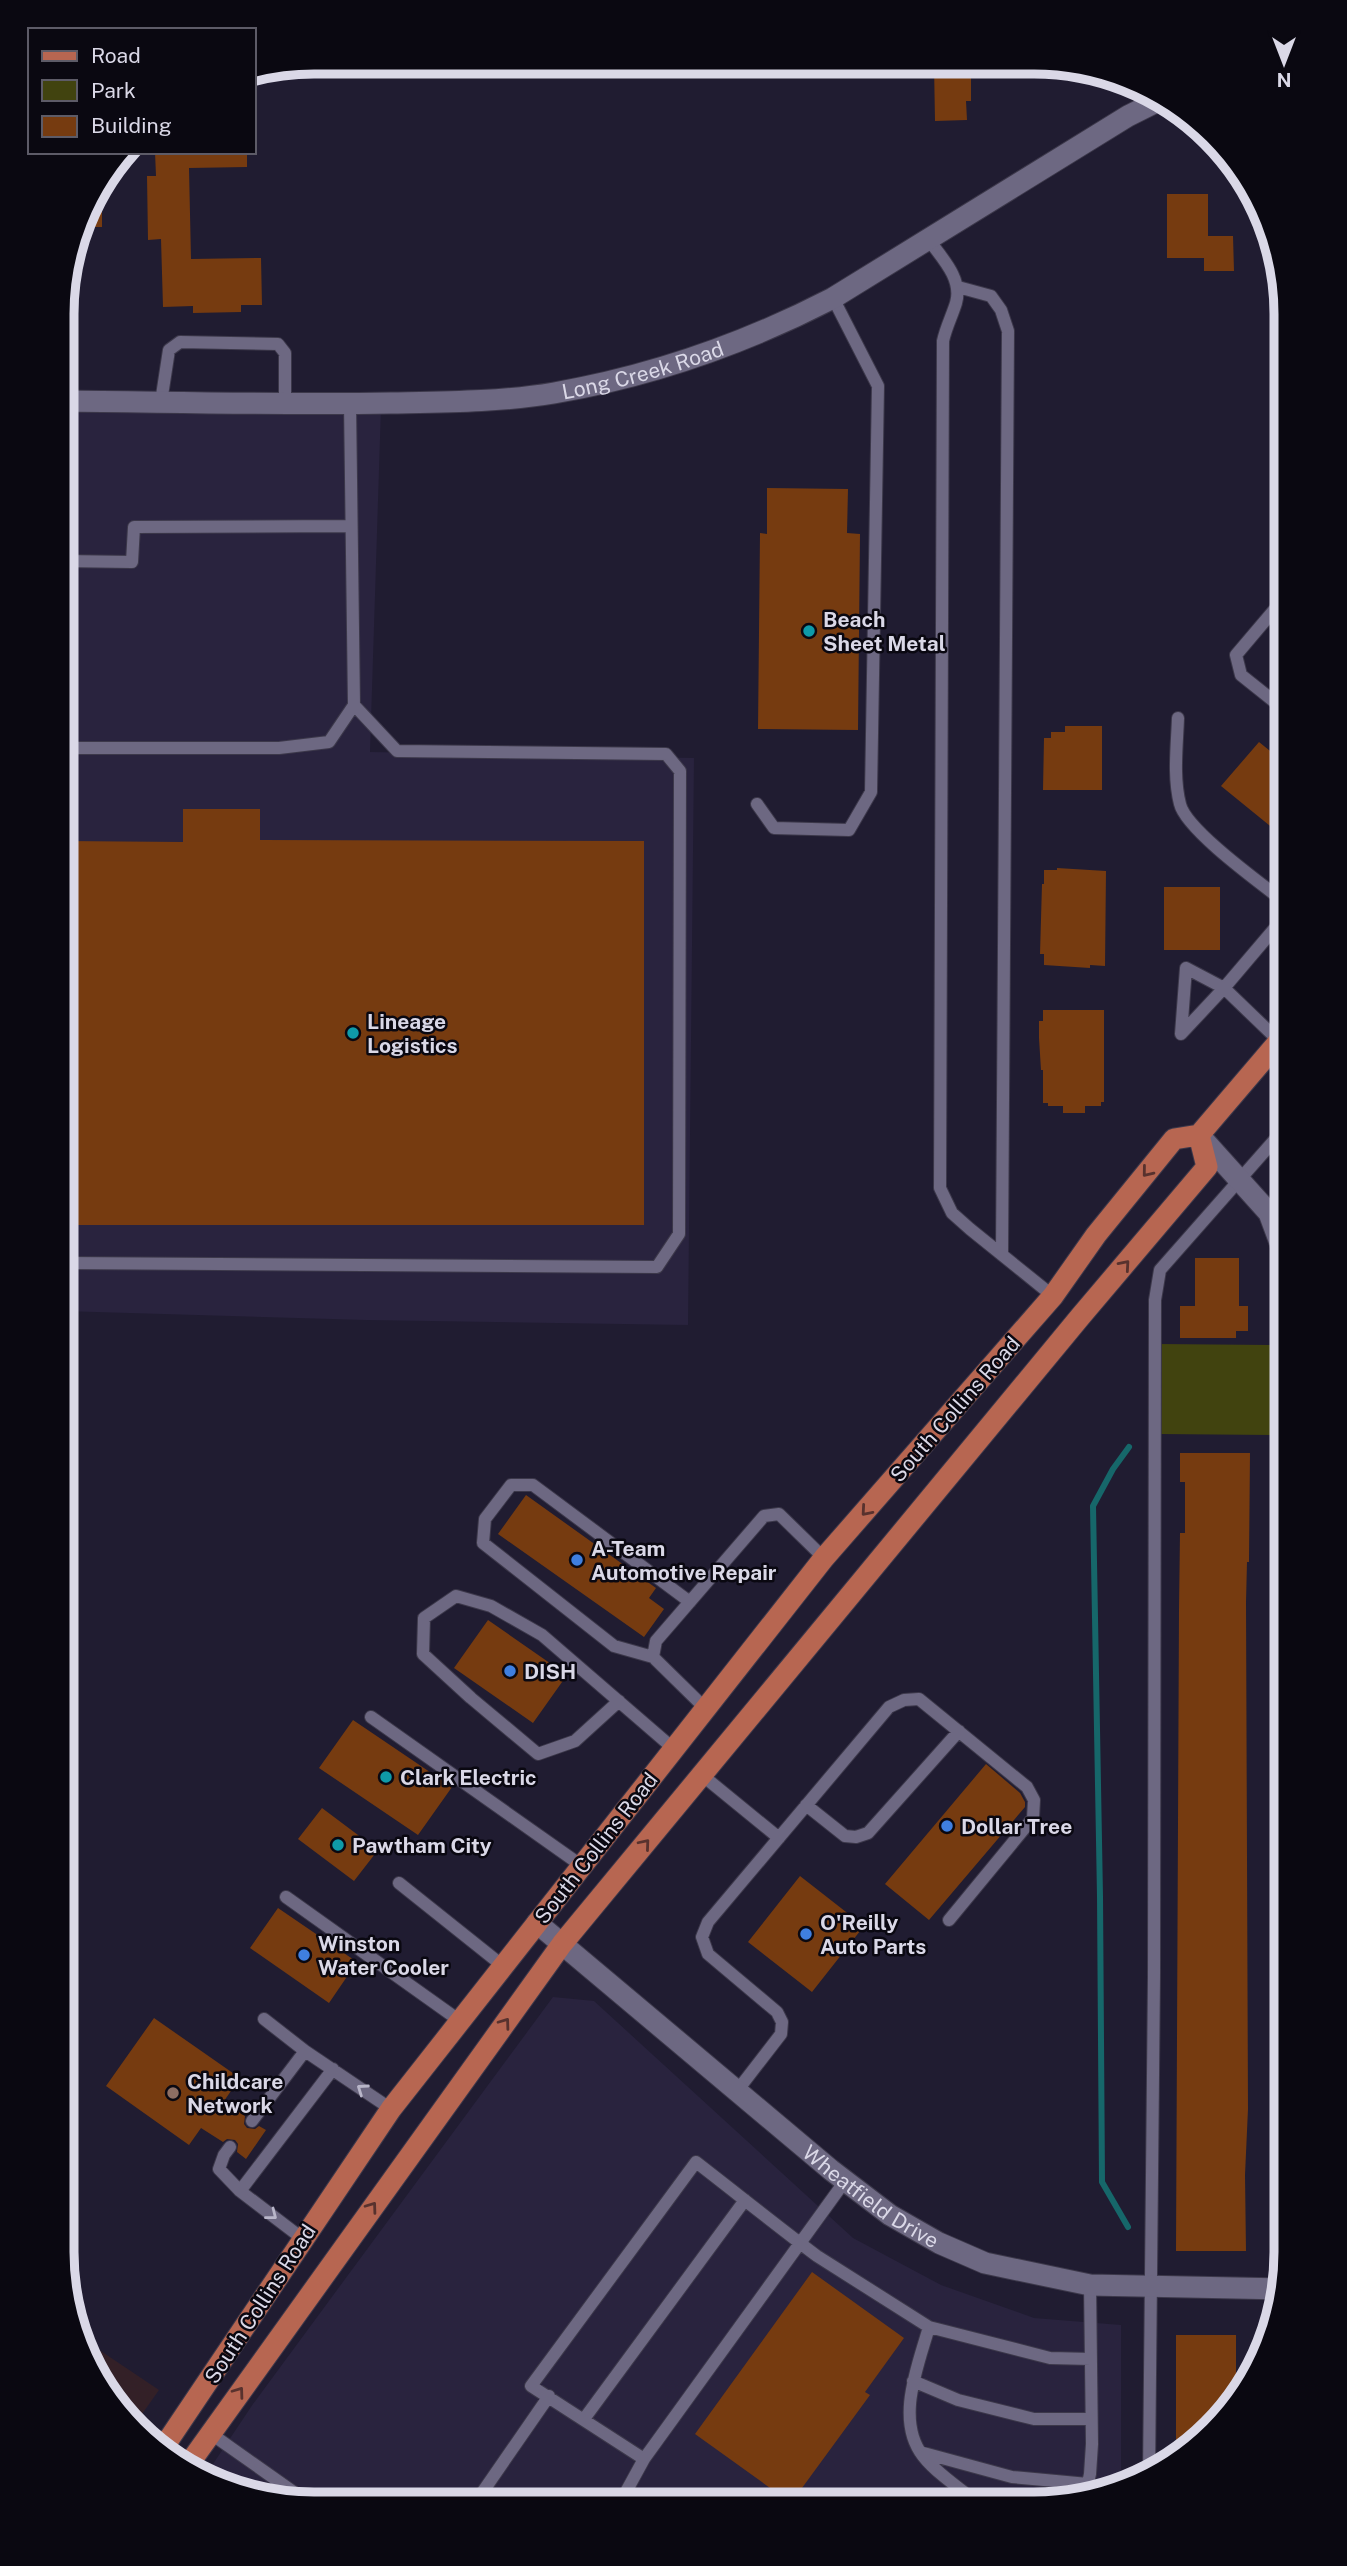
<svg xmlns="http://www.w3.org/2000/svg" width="1347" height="2566" font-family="'Public Sans',sans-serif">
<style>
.commercial{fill:#332027}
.built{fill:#29233e}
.green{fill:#41430f}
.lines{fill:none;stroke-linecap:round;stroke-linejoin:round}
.stream{stroke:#16676a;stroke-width:6}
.building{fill:#763b10}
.service-casing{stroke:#3c384a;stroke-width:14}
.minor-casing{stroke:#3c384a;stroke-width:23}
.tertiary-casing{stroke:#3c384a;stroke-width:23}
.primary-casing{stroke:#3c384a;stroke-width:23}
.service{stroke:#6d6882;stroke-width:12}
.minor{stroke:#6d6882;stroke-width:21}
.tertiary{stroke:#6d6882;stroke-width:21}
.primary{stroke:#b76651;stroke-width:21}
.oneway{stroke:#58322e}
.oneway2{stroke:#b9b6c9}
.culture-dot{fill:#0f9aa8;stroke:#0a0811;stroke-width:2.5}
.shop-dot{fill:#3f7fe0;stroke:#0a0811;stroke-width:2.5}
.education-dot{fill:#8d6e63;stroke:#0a0811;stroke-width:2.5}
.labels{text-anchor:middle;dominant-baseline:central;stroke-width:5;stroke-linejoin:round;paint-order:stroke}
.street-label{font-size:21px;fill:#dad8e7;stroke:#0a0811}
.poi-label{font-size:21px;font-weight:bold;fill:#dad8e7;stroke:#0a0811;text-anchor:start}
.rim{fill:none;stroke:#dad8e7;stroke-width:9}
</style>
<rect width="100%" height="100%" fill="#201c31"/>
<!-- commercial -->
<path class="commercial" d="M74,2333L159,2390L135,2424L75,2333Z"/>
<!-- built -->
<path class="built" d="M381,407L370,752L694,758L688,1325L366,1320L62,1311L63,408Z
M553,1997L594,2001L853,2238L941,2285L1034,2318L1121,2325V2488L1114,2491L1033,2505L280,2503L203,2479L253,2404Z"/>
<!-- green -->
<path class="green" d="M1158,1344L1279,1345V1435L1158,1434Z"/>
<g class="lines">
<!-- stream -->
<path class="stream" d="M1128,2227L1102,2182L1100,1896L1093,1506L1113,1469L1129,1447"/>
</g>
<!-- building -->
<path class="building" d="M934,65H971V101H966L967,120L935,121Z
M155,152H247V167L189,168L191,259L261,258L262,305H241V312L193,313V306L163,307L161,239L148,240L147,176H156Z
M102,183V227H80L87,202Z
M1167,194H1208V236H1233L1234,271H1204V258H1167Z
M767,488L848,489L847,533L860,534L858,730L758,729L760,533L767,534Z
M1065,726H1102V790H1043L1044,738H1051V732H1065Z
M1259,742L1286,764V839L1221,786Z
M183,809H260V840L644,841V1225H62L63,841L183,842Z
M1057,868L1106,871L1105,966L1090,965V968L1044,965V954H1040L1042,884H1044V870H1057Z
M1164,887H1220V950H1164Z
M1043,1010H1104V1102H1101V1106H1085V1113H1063V1106H1048V1103H1043V1070H1041L1039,1038V1021H1043Z
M1195,1258H1239V1306H1248V1331H1236V1338H1180V1306H1195Z
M1180,1453H1250L1249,1562H1247L1246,1602L1248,2109L1245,2175L1246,2251H1176L1179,1609L1180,1533H1185V1482H1180Z
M526,1495L656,1588L649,1598L664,1609L644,1637L498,1534Z
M488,1620L567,1675L533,1723L454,1668Z
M353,1720L452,1787L418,1835L319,1768Z
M986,1764L1020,1793L1025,1802V1807L929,1920L885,1884Z
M322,1808L378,1850L354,1881L298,1839Z
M800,1876L864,1926L812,1992L748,1942Z
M278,1908L357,1962L329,2003L250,1948Z
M154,2018L240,2078L224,2101L245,2116L244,2124L247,2128L255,2129L259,2126L266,2130L246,2159L237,2152L238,2144L235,2140L227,2139L223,2142L201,2128L189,2145L106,2086Z
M812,2272L904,2338L865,2392L870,2395L791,2503L695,2434Z
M1176,2335H1236V2374H1244V2389L1233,2406L1176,2461Z"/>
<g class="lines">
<!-- service casing -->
<g class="service-casing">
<path id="service" d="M928,239C942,258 963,279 956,303C952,316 946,327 943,341L940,1188L952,1213L970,1229L1053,1296
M958,287L991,296L1001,310L1008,331L1002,1255
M161,402L169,350L180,342L278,344L285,353V403
M63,561L132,562L134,527L351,526
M1286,711L1241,675L1236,655L1286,596
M1178,718C1177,746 1173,777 1180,804C1186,830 1263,885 1286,903
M63,748H279L329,742L354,705
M757,804L774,828L849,830L871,792L878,386L833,298
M1186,968L1224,988L1181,1034Z
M1279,1041L1224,988L1286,915
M62,1263L657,1267L679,1234L680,771L666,754L397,751L354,705L350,404
M653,1657L614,1646L483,1543L485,1519L511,1485H533L690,1602
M619,1701L575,1741L538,1754L471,1698L423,1654L424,1618L456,1596L491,1606L542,1635L674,1749
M706,1709L653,1657L656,1641L764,1516L779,1514L824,1558
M371,1717L582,1866
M702,1775L779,1838
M806,1805L845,1836L856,1837L868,1833L959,1731
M399,1883L503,1966
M286,1897L460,2021
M264,2019L305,2051L391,2109
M737,2091L781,2034L782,2022L777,2012L708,1954L702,1937L708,1922L889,1707L904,1700L919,1699L1027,1787L1034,1800L1033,1818L949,1920
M252,2121L305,2051
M230,2147L224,2155L219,2169L240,2191L303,2239
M845,2181L644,2459L531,2386L696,2162C736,2193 776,2225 817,2256L929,2327
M240,2191L333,2069
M913,2381L958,2400L1034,2419H1091
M584,2419L745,2200
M210,2433L309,2503
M920,2452L1012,2477L1088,2484
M190,2462L220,2484
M1149,2475L1154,1976L1155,1300L1160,1270L1286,1127
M1085,2496L1090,2474L1092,2444L1090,2285
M269,2499L281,2483
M475,2503L549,2396
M622,2504L627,2490L644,2459
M981,2505C963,2491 936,2473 923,2456C895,2420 918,2366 929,2327L1050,2358L1091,2359"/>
</g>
<!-- minor casing -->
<g class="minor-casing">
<g id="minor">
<path d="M1199,1135L1269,1213L1285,1256"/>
<path id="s1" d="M537,1923L831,2170L890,2215L939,2243L985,2263L1090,2285L1281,2289"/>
</g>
</g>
<!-- tertiary casing -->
<g class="tertiary-casing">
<g id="tertiary">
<path id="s2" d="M63,401C172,402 282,405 391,403C445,402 501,402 554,393C652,376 746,343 833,298L1128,116L1156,102"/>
</g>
</g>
<!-- primary casing -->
<g class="primary-casing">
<path id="primary" d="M161,2451L391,2109L824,1558L1053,1296L1096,1235L1174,1139L1199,1135L1286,1033
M186,2468L562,1944L1080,1317L1207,1167L1199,1135"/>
</g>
<!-- service -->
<use href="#service" class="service"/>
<!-- minor -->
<use href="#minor" class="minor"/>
<!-- tertiary -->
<use href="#tertiary" class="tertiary"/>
<!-- primary -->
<use href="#primary" class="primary"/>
</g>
<!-- one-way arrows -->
<defs><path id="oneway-chevron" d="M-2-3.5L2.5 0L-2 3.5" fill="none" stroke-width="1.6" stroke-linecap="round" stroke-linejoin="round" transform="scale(1.75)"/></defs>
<g class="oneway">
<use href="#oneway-chevron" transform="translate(1147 1172) rotate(129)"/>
<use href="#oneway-chevron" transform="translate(1125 1265) rotate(-49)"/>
<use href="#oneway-chevron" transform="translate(866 1511) rotate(131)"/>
<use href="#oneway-chevron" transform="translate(645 1844) rotate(-50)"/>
<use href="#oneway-chevron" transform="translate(505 2023) rotate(-54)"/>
<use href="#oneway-chevron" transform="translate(372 2207) rotate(-54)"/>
<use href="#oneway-chevron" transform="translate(239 2392) rotate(-54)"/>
</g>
<g class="oneway2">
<use href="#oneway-chevron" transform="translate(362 2089) rotate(-145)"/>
<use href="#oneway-chevron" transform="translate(272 2215) rotate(38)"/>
</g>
<!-- markers -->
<g class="culture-dot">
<circle cx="809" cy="631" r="7"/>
<circle cx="353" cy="1033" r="7"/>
<circle cx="386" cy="1777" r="7"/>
<circle cx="338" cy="1845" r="7"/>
</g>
<g class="shop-dot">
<circle cx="577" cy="1560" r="7"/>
<circle cx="510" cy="1671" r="7"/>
<circle cx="947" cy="1826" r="7"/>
<circle cx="806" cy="1934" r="7"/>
<circle cx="304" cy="1955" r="7"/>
</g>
<circle class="education-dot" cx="173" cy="2093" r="7"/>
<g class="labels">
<!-- street labels -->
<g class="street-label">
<text stroke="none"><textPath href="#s2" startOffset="583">Long Creek Road</textPath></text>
<text transform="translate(955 1409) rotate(-49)">South Collins Road</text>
<text transform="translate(596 1848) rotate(-52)">South Collins Road</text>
<text stroke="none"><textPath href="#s1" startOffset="432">Wheatfield Drive</textPath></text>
<text transform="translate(260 2304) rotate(-57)">South Collins Road</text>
</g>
<!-- poi labels -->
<g class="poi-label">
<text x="823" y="619">Beach<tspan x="823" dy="24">Sheet Metal</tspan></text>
<text x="367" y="1021">Lineage<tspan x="367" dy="24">Logistics</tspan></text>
<text x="591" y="1548">A-Team<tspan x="591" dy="24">Automotive Repair</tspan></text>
<text x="524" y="1671">DISH</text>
<text x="400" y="1777">Clark Electric</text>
<text x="961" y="1826">Dollar Tree</text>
<text x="352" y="1845">Pawtham City</text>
<text x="820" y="1922">O'Reilly<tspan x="820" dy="24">Auto Parts</tspan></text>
<text x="318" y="1943">Winston<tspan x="318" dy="24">Water Cooler</tspan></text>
<text x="187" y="2081">Childcare<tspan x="187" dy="24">Network</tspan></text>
</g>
</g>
<!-- crop -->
<path d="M0 0H1347V2566H0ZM314 74H1034A240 240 0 0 1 1274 314V2252A240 240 0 0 1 1034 2492H314A240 240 0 0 1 74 2252V314A240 240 0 0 1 314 74Z" fill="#0a0811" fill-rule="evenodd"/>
<path class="rim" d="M314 74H1034A240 240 0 0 1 1274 314V2252A240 240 0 0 1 1034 2492H314A240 240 0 0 1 74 2252V314A240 240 0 0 1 314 74Z"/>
<!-- legend -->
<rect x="28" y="28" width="228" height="126" fill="#0a0811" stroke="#5d5b67" stroke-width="2"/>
<rect x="42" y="51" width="35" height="10" fill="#b76651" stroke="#5d5b67" stroke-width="2"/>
<text x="91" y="63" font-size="21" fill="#dad8e7">Road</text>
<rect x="42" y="80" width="35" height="21" fill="#41430f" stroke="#5d5b67" stroke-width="2"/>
<text x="91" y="98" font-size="21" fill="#dad8e7">Park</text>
<rect x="42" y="116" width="35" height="21" fill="#763b10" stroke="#5d5b67" stroke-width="2"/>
<text x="91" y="133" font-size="21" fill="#dad8e7">Building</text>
<!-- north arrow -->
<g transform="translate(1284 63) rotate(180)" stroke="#0a0811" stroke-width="5" paint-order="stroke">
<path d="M0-5L12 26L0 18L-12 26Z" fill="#dad8e7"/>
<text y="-10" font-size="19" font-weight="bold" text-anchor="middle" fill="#dad8e7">N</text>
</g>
</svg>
